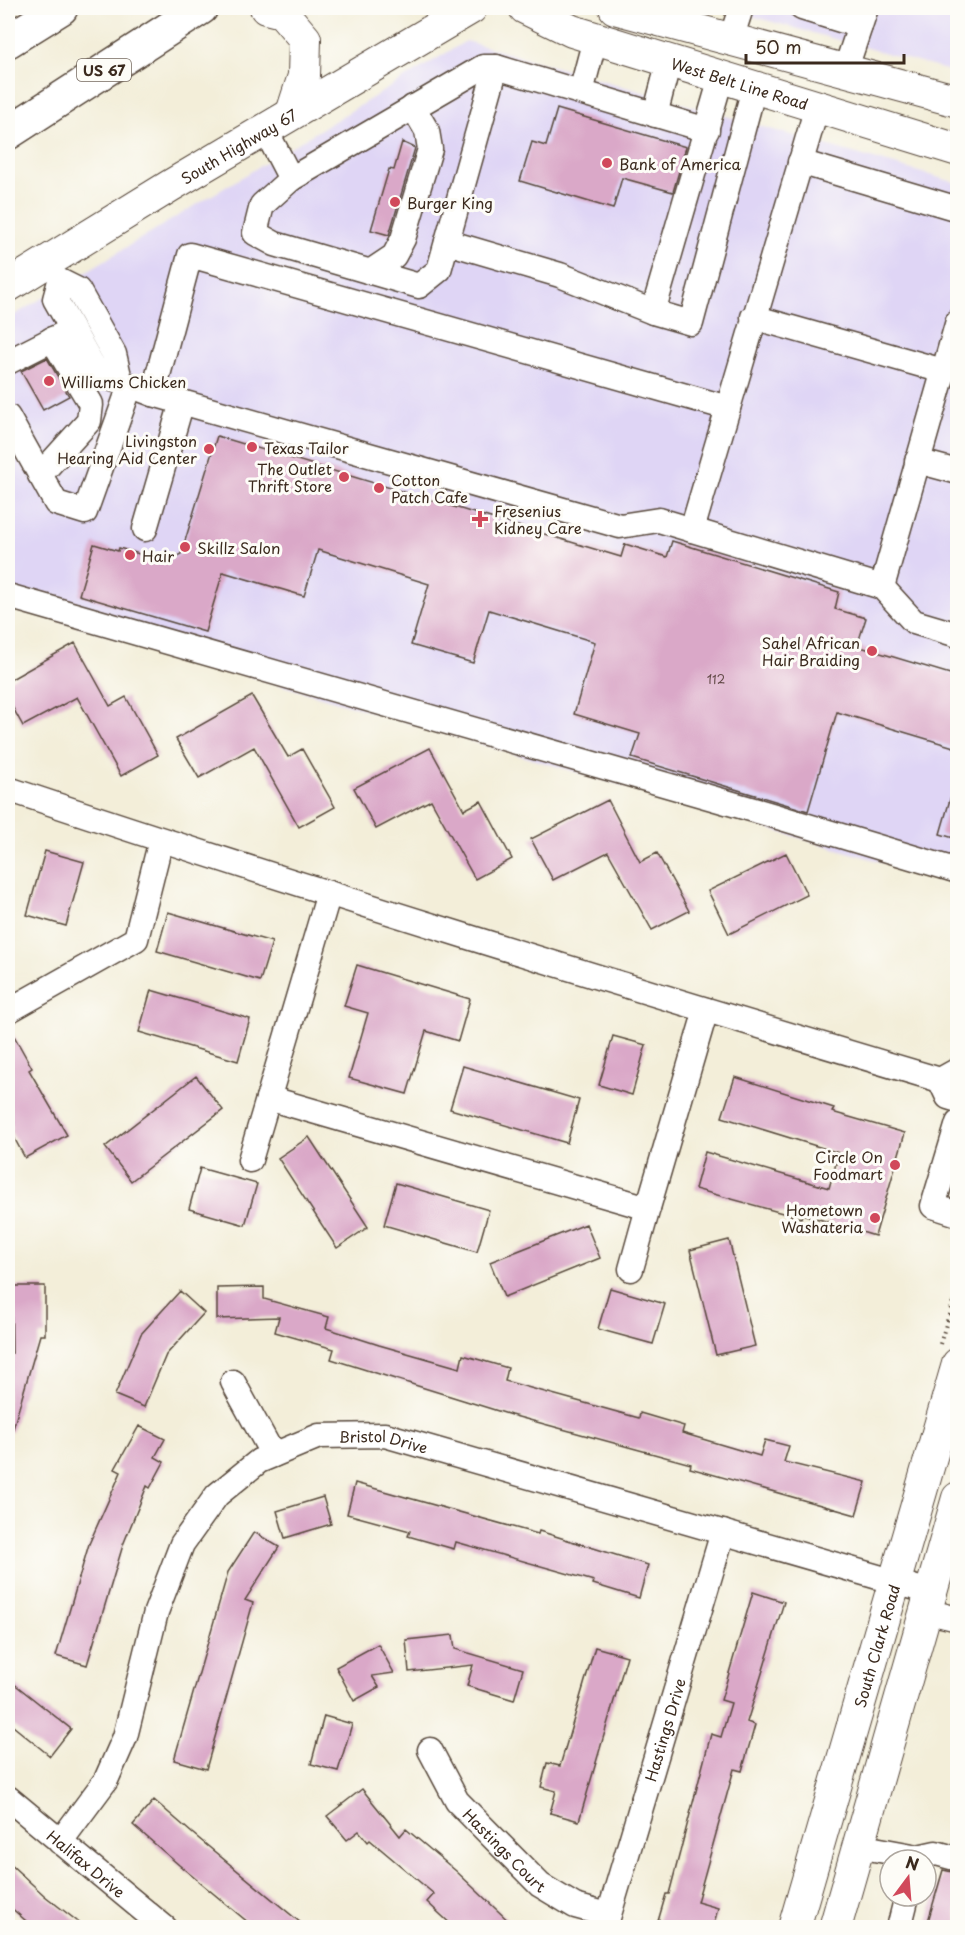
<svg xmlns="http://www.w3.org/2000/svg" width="965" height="1935" font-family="'Playpen Sans',sans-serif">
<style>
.built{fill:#dfd5f5}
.building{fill:#daa8c8}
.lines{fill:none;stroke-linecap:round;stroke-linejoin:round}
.minor-casing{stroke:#57473a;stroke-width:27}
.major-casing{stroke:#57473a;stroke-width:34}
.highway-casing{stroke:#57473a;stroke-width:36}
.path{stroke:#57473a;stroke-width:4;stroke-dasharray:1.5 4.5;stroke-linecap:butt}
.minor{stroke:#fff;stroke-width:24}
.major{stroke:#fff;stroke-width:32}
.highway{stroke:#fff;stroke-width:33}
.poi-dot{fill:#d1495b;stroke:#fdfcf7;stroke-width:2}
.labels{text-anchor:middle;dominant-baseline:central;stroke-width:6;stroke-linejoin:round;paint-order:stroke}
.number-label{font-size:12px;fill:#634a48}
.shield{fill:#fdfcf7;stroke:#75695f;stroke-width:1.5}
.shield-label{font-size:14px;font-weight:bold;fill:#3b2a1e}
.street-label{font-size:15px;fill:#3b2a1e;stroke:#fdfcf7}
.poi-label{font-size:15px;fill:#3b2a1e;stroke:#fdfcf7;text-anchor:start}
</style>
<rect width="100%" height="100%" fill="#fdfcf7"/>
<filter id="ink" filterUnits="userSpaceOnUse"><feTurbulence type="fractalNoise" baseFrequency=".0167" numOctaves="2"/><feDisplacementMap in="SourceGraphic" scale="12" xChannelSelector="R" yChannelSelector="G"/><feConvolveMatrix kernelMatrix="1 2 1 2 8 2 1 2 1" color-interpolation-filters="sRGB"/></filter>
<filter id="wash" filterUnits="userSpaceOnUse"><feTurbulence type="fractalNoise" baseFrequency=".008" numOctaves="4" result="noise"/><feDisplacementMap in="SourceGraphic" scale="24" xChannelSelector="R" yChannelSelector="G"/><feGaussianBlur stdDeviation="1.35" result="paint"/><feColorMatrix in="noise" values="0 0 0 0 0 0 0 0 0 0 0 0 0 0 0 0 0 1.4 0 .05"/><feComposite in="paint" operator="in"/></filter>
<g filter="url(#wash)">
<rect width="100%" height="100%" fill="#f3eed9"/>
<!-- built -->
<path class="built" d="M722,8H957V73Z
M466,41L957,183V884L8,605V319Z"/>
<g id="blocks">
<!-- building -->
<path class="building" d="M557,109L686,147L673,192L622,178L613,209L520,181L532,142L546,146Z
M402,142L415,148L389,235L371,230L389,169L394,170Z
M47,358L69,396L43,410L21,371Z
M217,436L621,557L625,544L667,557L672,541L839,592L835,609L866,618L857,646L957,676V748L837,712L808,811L632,758L640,734L574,714L595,642L489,610L473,663L411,645L429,584L318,550L304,596L223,572L205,632L79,595L94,544L118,551L119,548L166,562L181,554Z
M75,643L110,706L126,697L158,755L121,776L77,697L23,726L8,699V681Z
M252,696L288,757L302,749L335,807L299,827L254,747L199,778L176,739Z
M430,748L464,810L481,801L512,859L475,879L431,800L376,829L354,788Z
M953,789H957V839L940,834Z
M608,800L640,862L657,853L689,911L652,930L608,852L553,880L531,839Z
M45,851L84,862L66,926L27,915Z
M786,853L807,895L729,934L708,891Z
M168,912L272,942L260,981L157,951Z
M357,965L470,999L458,1041L426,1031L407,1094L349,1078L368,1013L344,1006Z
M151,990L250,1019L238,1061L139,1032Z
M8,1025L32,1068L29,1070L67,1135L25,1158L10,1130L13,1128L8,1118Z
M613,1036L646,1045L632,1095L599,1085Z
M463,1066L579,1100L567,1143L450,1109Z
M196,1076L223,1110L131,1181L105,1147Z
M735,1077L834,1108L832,1112L905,1133L875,1236L802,1214L801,1218L695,1189L705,1152L829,1188L839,1153L722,1117Z
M309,1137L368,1227L337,1248L278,1158Z
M200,1168L257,1184L245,1225L189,1209Z
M396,1183L489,1210L477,1252L384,1225Z
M586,1224L600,1258L504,1297L490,1262Z
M729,1240L755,1346L716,1355L690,1250Z
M11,1286H45V1335H40L12,1432L8,1431V1352L12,1353Z
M264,1287V1299L329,1317L326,1328L379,1345L460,1368L463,1355L508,1368L505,1381L639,1418L640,1413L684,1426L682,1433L760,1456L765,1440L789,1446L784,1462L866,1482L856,1515L690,1468L691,1464L511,1415L331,1359L334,1349L275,1332L279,1317L217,1319V1288Z
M610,1288L665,1304L653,1344L598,1329Z
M180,1291L204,1313L166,1355L144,1407L115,1395L141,1334Z
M139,1426L165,1439L155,1457L164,1462L150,1488L147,1486L123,1545L87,1665L56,1656L89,1544L121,1472L115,1469Z
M355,1483L538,1534L539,1531L648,1565L639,1598L593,1584L594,1581L456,1542L454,1549L408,1536L410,1531L347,1514Z
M323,1497L331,1524L285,1538L277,1511Z
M254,1532L279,1547L245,1600L253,1603L206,1769L174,1760L228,1572Z
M753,1592L784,1602L747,1722L755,1725L742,1771L734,1769L697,1902L718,1908L713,1928H656L666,1894H669L711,1734L721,1737L731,1703L721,1700Z
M453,1635L455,1649L523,1669L514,1700L467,1686L473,1665L409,1672L406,1640Z
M378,1644L394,1673L372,1676L379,1687L354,1701L336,1667Z
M595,1647L627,1656L579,1821L550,1813L556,1791L541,1787L547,1763L560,1766Z
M8,1679L71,1729L50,1756L8,1722Z
M324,1716L352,1724L338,1771L311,1764Z
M362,1789L400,1836L406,1829L456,1871L516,1928H455L427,1902L434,1894L370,1840L368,1842L359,1831L347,1840L327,1816Z
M154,1800L192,1833L307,1928H255L179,1865L133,1825Z
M8,1862L45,1896L86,1928H34L8,1905Z
M943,1870L957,1873V1928H926Z"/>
</g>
</g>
<g filter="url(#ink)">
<use href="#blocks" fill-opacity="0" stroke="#57473a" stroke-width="1.5"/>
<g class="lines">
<!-- minor casing -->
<g class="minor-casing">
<g id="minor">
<path d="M802,8L860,26"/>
<path d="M731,39L741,8"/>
<path d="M845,71L866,8"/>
<path d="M581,92L595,39"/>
<path d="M655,115L669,61"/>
<path d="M265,129L291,179L262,205L255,233L275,244L419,286L439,270L496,67L707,130"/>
<path d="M800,162L958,209"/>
<path d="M291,179L483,67H496"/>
<path d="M447,242L560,275L653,312L691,323L754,88"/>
<path d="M370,272L394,256L403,239L430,149L427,131L413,107"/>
<path d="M653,312L721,78"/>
<path d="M753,317L943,371"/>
<path d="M8,362L67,332"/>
<path d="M120,380L114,354L78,290L60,281L55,299L97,373L153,394L190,255L728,408L817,107"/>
<path d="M153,394L620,526L659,520L882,587L914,622L958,635"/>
<path d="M8,417L56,503L85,512L130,386"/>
<path d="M917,461L958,472"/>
<path d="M40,475L89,421L91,404L52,339"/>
<path d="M145,529L182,402"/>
<path d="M692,530L728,408"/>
<path d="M882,587L958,321"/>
<path d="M8,596L768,814L958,871"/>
<path d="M8,789C316,892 628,987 940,1080L958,1070"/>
<path d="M8,1011L136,939L161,840"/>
<path d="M940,1080L948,1097L958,1100"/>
<path d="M268,1098L648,1208L706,1010"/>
<path d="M958,1123L933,1206L958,1214"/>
<path d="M250,1160L329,893"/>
<path d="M631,1269L648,1208"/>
<path d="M233,1382L273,1455"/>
<path d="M925,1611L958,1619"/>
<path id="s1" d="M430,1750L457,1801L540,1885L575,1906L608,1915"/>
<path id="s2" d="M8,1798L165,1928"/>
<path id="s3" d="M60,1842L106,1780L125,1737L156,1612L182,1544L217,1495L259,1461L319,1436L385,1435L930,1592"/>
<path d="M858,1846L918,1857L936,1853L958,1859"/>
<path id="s4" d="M605,1928L723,1532"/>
<path d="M899,1928L907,1896"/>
</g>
</g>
<!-- major casing -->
<g class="major-casing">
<g id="major">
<path d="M266,8L282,12L305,39L304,76L292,113"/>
<path id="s5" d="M525,8L572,31L958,150"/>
<path d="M615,8L958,101"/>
<path id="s6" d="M8,286L170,186L471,8"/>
<path id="s7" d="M794,1928L958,1364"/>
<path d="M835,1928L958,1498"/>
</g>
</g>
<!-- highway casing -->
<g class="highway-casing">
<path id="highway" d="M8,41L61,8
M8,133L201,8"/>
</g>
<!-- path -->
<path class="path" d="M940,1344L958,1285"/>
<!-- minor -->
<use href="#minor" class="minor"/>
<!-- major -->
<use href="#major" class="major"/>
<!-- highway -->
<use href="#highway" class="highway"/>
</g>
</g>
<!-- markers -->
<g class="poi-dot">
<circle cx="607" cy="163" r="6"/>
<circle cx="395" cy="202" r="6"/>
<circle cx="49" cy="381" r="6"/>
<circle cx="252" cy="447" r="6"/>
<circle cx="209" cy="449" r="6"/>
<circle cx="344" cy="477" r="6"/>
<circle cx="379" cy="488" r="6"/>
<path d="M477 510h6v6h6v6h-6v6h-6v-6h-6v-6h6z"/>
<circle cx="185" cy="547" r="6"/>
<circle cx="130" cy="555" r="6"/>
<circle cx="872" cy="651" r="6"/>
<circle cx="895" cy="1165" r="6"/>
<circle cx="875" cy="1218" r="6"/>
</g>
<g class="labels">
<!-- number labels -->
<g class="number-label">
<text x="716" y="679">112</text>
</g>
<!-- shield labels -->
<rect class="shield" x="77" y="59" width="54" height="22" rx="4.5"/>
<g class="shield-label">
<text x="104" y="70">US 67</text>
</g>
<!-- street labels -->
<g class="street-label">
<text stroke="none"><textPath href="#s5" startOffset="228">West Belt Line Road</textPath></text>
<text stroke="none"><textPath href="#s6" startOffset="270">South Highway 67</textPath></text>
<text stroke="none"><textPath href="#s3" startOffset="570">Bristol Drive</textPath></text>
<text stroke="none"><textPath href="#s7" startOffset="294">South Clark Road</textPath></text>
<text stroke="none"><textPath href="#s4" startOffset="207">Hastings Drive</textPath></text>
<text stroke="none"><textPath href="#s1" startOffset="126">Hastings Court</textPath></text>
<text stroke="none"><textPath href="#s2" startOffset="102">Halifax Drive</textPath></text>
</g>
<!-- poi labels -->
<g class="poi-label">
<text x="619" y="163">Bank of America</text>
<text x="407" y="202">Burger King</text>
<text x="61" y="381">Williams Chicken</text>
<text x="197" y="440" text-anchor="end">Livingston<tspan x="197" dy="17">Hearing Aid Center</tspan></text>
<text x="264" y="447">Texas Tailor</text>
<text x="332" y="468" text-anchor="end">The Outlet<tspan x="332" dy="17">Thrift Store</tspan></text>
<text x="391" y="479">Cotton<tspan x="391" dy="17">Patch Cafe</tspan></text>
<text x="494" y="510">Fresenius<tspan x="494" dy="17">Kidney Care</tspan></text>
<text x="197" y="547">Skillz Salon</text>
<text x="142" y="555">Hair</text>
<text x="860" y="642" text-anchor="end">Sahel African<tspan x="860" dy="17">Hair Braiding</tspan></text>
<text x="883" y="1156" text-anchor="end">Circle On<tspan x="883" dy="17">Foodmart</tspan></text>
<text x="863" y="1209" text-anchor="end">Hometown<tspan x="863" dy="17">Washateria</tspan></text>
</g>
</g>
<!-- margin -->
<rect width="965" height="1935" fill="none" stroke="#fdfcf7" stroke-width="30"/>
<!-- north arrow -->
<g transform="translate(908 1878) rotate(16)"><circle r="28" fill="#fdfcf7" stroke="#afa8a0" stroke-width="1.5"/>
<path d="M0-4.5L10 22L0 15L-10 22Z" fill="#d1495b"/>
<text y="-9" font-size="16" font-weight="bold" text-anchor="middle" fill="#3b2a1e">N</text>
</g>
<!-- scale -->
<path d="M746 54v9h158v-9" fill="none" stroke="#3b2a1e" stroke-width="3"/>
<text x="755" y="54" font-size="18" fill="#3b2a1e" stroke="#fdfcf7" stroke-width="4.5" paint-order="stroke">50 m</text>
</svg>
